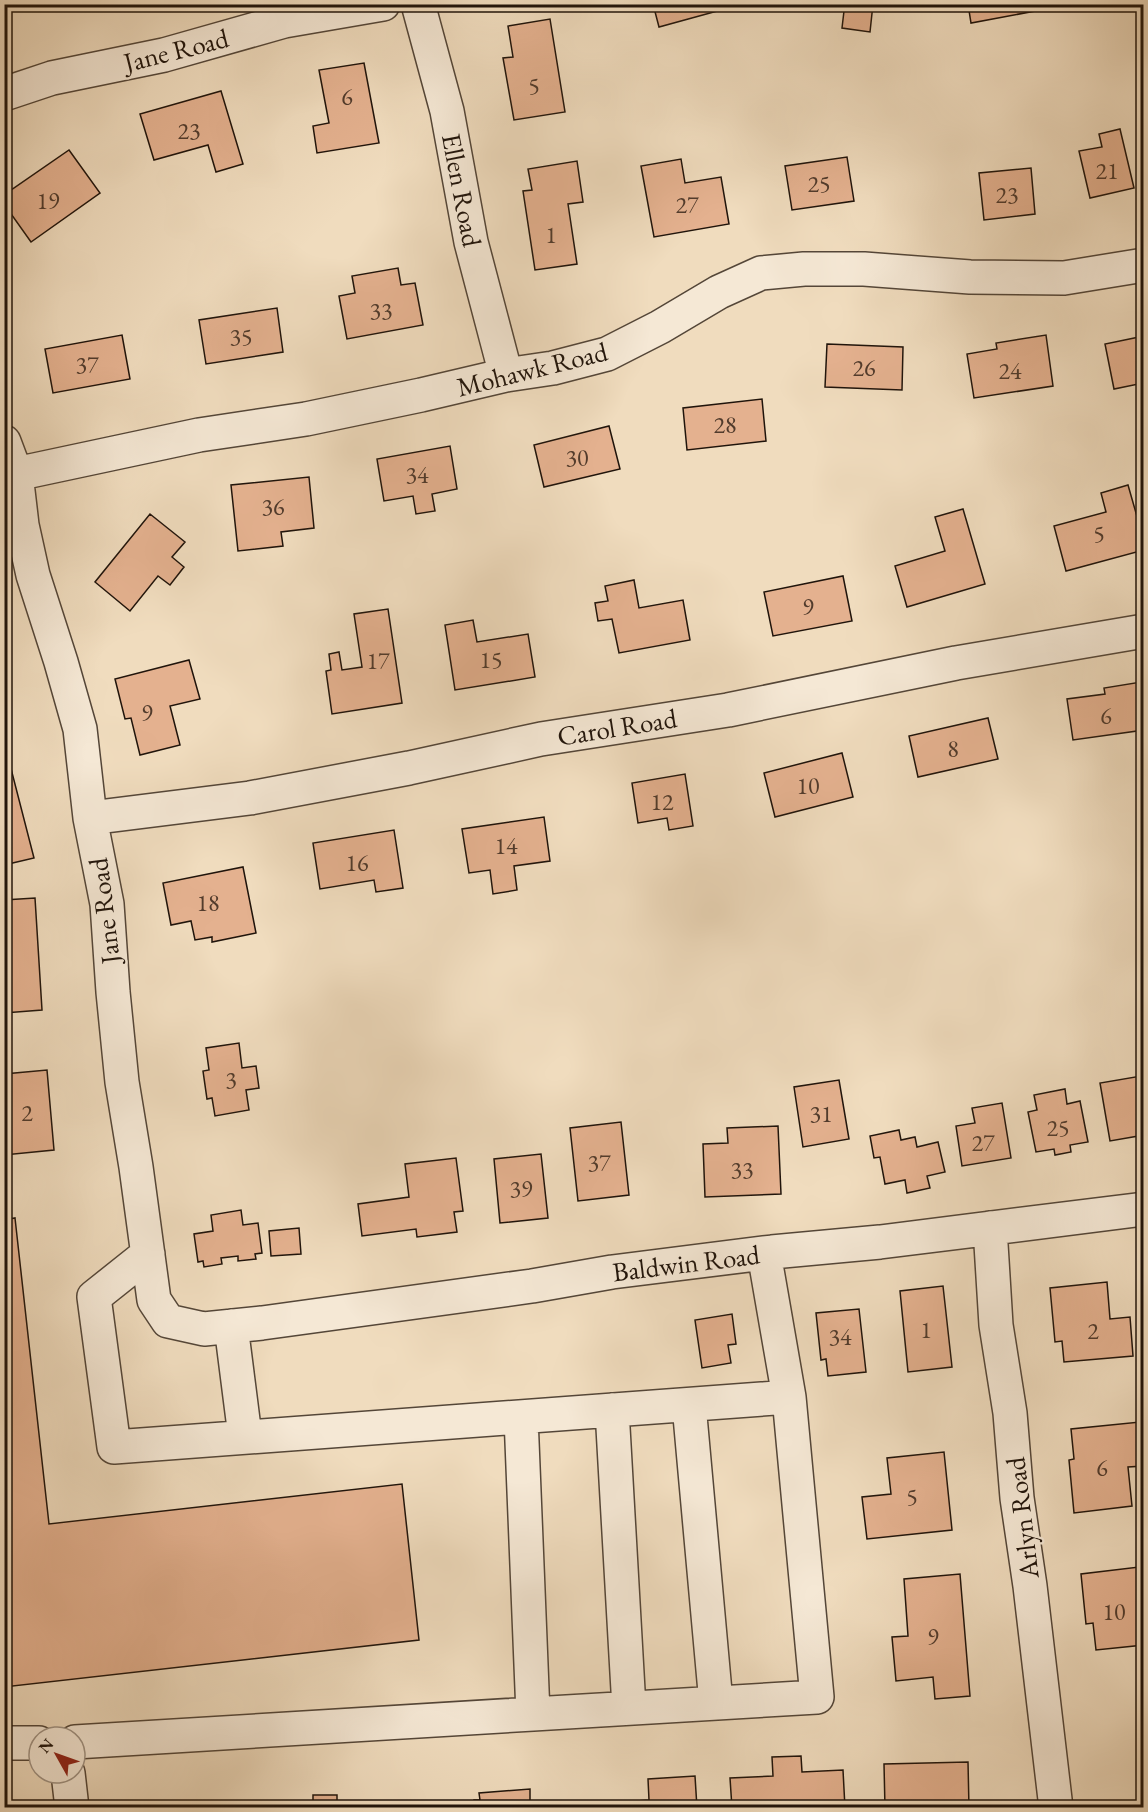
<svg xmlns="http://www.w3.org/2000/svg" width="1148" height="1812" font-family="'EB Garamond',serif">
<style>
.building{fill:#e4b18f;stroke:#20140b;stroke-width:1.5}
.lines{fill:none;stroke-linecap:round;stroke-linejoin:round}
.minor-casing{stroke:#544638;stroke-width:36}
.minor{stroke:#f5e8d5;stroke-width:33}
.labels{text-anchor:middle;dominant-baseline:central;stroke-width:4.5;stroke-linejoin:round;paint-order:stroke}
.number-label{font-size:24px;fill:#513b2c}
.street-label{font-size:27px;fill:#20140b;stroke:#f5e8d5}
</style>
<rect width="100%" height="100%" fill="#f0dcbe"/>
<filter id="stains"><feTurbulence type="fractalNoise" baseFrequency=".00333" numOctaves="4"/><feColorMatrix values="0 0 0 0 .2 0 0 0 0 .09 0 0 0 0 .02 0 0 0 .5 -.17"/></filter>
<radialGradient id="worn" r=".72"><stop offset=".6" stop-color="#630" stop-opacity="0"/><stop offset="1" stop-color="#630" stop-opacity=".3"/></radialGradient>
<!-- building -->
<path class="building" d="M653,4H731L732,7L659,27Z
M792,4H873L870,32L842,28L844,11Z
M968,4H1057V7L971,23Z
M550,19L565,112L514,120L503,58L513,57L508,26Z
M364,63L379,143L317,153L313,126L329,123L319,70Z
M221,91L243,164L216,172L208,145L154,160L140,114Z
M1120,129L1134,188L1090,198L1079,151L1102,147L1099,134Z
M69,150L100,193L31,242L4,204V195Z
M847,157L854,201L792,210L785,166Z
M681,159L685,183L721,177L729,224L654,237L641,166Z
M577,161L583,202L568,204L577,264L535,270L523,191L532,190L528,169Z
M1031,168L1035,214L984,220L979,173Z
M398,268L401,285L415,283L423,325L347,339L339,296L355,293L352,276Z
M277,308L283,352L206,364L199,320Z
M122,335L130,379L53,393L45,349Z
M1046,335L1053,386L974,398L967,354L997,349L996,343Z
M1144,336V385L1143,383L1114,389L1105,344Z
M827,344L903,347L902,390L825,387Z
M762,399L766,441L687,450L683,408Z
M609,426L620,469L544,487L534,445Z
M450,446L457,489L432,494L435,511L416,514L413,496L384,501L377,459Z
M309,477L314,528L281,532L283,546L238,551L231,485Z
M1128,485L1144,541V550L1066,571L1054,526L1106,512L1101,493Z
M963,509L985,584L907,607L895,566L945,551L935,517Z
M150,514L185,542L172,557L184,567L170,585L158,576L130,611L95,582Z
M843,576L852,621L773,636L764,592Z
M634,580L639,608L683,600L690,640L619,653L612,619L598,621L595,603L608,601L605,586Z
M388,609L402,703L332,714L326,671L331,670L329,654L339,652L342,670L362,667L354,614Z
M473,620L477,642L528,634L535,677L455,690L445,625Z
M189,660L200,699L170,706L180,745L140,755L131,718L125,719L115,679Z
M1141,682L1144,699V730L1073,740L1067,699L1105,694L1104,688Z
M988,718L998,759L918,777L909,736Z
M842,753L853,797L775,817L764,773Z
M8,757L34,858L4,865V758Z
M685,774L693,826L669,830L667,818L638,823L632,783Z
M544,817L550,861L514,866L517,890L493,894L490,870L469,873L462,829Z
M394,830L403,888L376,892L374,880L320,889L313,843Z
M243,867L256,933L212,942V937L195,940L191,921L171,925L163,883Z
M35,898L42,1010L4,1013V964L11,963L10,944H4V900Z
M239,1043L242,1068L256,1066L259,1088L246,1090L249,1110L215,1116L212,1098L207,1099L203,1071L209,1070L206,1048Z
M47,1070L54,1150L4,1155V1074Z
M1141,1076L1144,1091V1135L1110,1141L1100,1083Z
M839,1080L849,1139L803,1147L794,1087Z
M1065,1089L1067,1104L1080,1101L1088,1142L1070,1145L1071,1152L1055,1155L1054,1149L1036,1152L1028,1112L1037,1110L1034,1095Z
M1002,1103L1011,1158L962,1166L956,1126L975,1123L972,1108Z
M621,1122L629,1195L578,1201L570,1128Z
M778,1126L781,1194L705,1197L703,1144L728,1143L727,1128Z
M899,1130L901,1140L915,1137L917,1147L938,1142L945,1172L927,1176L930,1188L907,1193L905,1180L885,1184L880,1157L874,1158L870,1136Z
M541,1154L548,1218L500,1223L494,1159Z
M456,1158L463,1211L454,1212L457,1232L417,1237L416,1229L362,1236L358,1204L409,1197L405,1164Z
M241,1210L243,1225L258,1223L262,1253L255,1254L256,1259L238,1261V1256L221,1258L222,1264L204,1267L203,1261L198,1262L194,1234L213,1231L211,1215Z
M15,1218L49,1524L402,1484L419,1640L4,1687V1220Z
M299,1228L301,1254L271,1256L269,1231Z
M1107,1282L1110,1319L1130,1317L1133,1356L1064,1362L1062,1341L1055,1342L1050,1288Z
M943,1286L952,1367L908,1372L900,1291Z
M859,1309L866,1372L828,1376L826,1359L821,1360L816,1313Z
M732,1314L736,1344L728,1345L731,1363L702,1368L695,1320Z
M1140,1422L1144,1466L1128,1467L1132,1506L1074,1513L1069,1460L1074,1459L1071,1429Z
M944,1452L952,1530L867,1539L862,1497L891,1494L887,1458Z
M1139,1567L1144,1599V1645L1096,1650L1093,1623L1086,1624L1081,1574Z
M960,1574L970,1696L935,1699L933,1677L896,1681L892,1637L908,1636L904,1579Z
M801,1756L802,1772L843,1770L845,1808H732L730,1778L773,1776L772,1757Z
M968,1762L969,1808H885L884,1764Z
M1137,1768H1144V1808H1138Z
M695,1776L697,1808H611V1803L649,1800L648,1779Z
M530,1789V1808H474V1800H480L479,1793Z
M313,1795H337V1808H287V1805H313Z
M224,1804V1808H179V1807Z"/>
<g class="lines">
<!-- minor casing -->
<g class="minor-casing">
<path id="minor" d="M418,4L447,111L471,242L506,375
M4,94L52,78L164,55L284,21L383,4
M4,442L16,474L22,525L33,575L61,662L80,729L90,818L107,904L113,992L122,1082L136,1167L154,1300L168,1321L204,1329L262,1323L532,1286L612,1272L772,1252L880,1242L1144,1209
M16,474L199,435L306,419L421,395L506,375L553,368L607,354L660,327L719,292L761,273L804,269H864L970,277L1064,278L1144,265
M90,818L250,798L409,768L541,739L728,710L956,663L1144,631
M990,1228L996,1325L1010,1413L1017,1498L1030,1586L1056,1808
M764,1253L789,1397
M148,1254L94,1297L114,1447L789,1397L817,1697L533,1714L521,1417
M231,1326L245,1436
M689,1405L716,1703
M612,1410L629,1708
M75,1742L533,1714
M4,1743H39
M68,1773L72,1808"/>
</g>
<!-- minor -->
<use href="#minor" class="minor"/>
</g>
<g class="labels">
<!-- number labels -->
<g class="number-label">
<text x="534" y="85">5</text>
<text x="347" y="96">6</text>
<text x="189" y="130">23</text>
<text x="1107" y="170">21</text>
<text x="819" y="183">25</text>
<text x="1007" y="194">23</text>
<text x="48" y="200">19</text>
<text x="687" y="204">27</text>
<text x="551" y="234">1</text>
<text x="381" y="310">33</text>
<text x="241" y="336">35</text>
<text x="87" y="364">37</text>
<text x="864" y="367">26</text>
<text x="1010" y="370">24</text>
<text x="725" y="424">28</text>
<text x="577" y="457">30</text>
<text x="417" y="474">34</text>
<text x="273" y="506">36</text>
<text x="1099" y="533">5</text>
<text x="808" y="606">9</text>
<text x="491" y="659">15</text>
<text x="378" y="660">17</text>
<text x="147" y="712">9</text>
<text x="1106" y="715">6</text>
<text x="953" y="748">8</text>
<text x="808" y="785">10</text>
<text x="662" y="801">12</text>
<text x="506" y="845">14</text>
<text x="357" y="862">16</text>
<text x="208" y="902">18</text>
<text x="231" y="1079">3</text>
<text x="27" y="1112">2</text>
<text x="821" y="1113">31</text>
<text x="1058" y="1127">25</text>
<text x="983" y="1142">27</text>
<text x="599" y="1162">37</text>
<text x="742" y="1169">33</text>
<text x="521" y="1188">39</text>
<text x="926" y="1329">1</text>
<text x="1093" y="1330">2</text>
<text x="840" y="1336">34</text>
<text x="1102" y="1467">6</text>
<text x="912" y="1496">5</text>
<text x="1114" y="1611">10</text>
<text x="933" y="1636">9</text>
</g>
<!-- street labels -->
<g class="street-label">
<text transform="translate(176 50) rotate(-14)">Jane Road</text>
<text transform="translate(462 190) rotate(79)">Ellen Road</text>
<text transform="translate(532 369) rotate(-14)">Mohawk Road</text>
<text transform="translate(617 727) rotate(-9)">Carol Road</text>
<text transform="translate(104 911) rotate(-97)">Jane Road</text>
<text transform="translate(686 1263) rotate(-7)">Baldwin Road</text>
<text transform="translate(1022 1518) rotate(-97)">Arlyn Road</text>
</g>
</g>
<!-- margin -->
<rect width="1148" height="1812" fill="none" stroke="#f0dcbe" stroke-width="24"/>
<rect x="6" y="6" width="1136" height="1800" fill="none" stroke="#20140b" stroke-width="3"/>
<rect x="12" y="12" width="1124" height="1788" fill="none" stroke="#20140b" stroke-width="1.5"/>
<!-- north arrow -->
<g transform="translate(57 1755) rotate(310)"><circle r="28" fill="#f5e8d5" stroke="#a09384" stroke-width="1.5"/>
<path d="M0-4.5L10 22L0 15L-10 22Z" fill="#8f2418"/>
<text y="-9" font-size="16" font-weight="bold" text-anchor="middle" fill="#20140b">N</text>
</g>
<rect width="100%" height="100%" filter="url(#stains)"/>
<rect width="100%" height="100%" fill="url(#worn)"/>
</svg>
